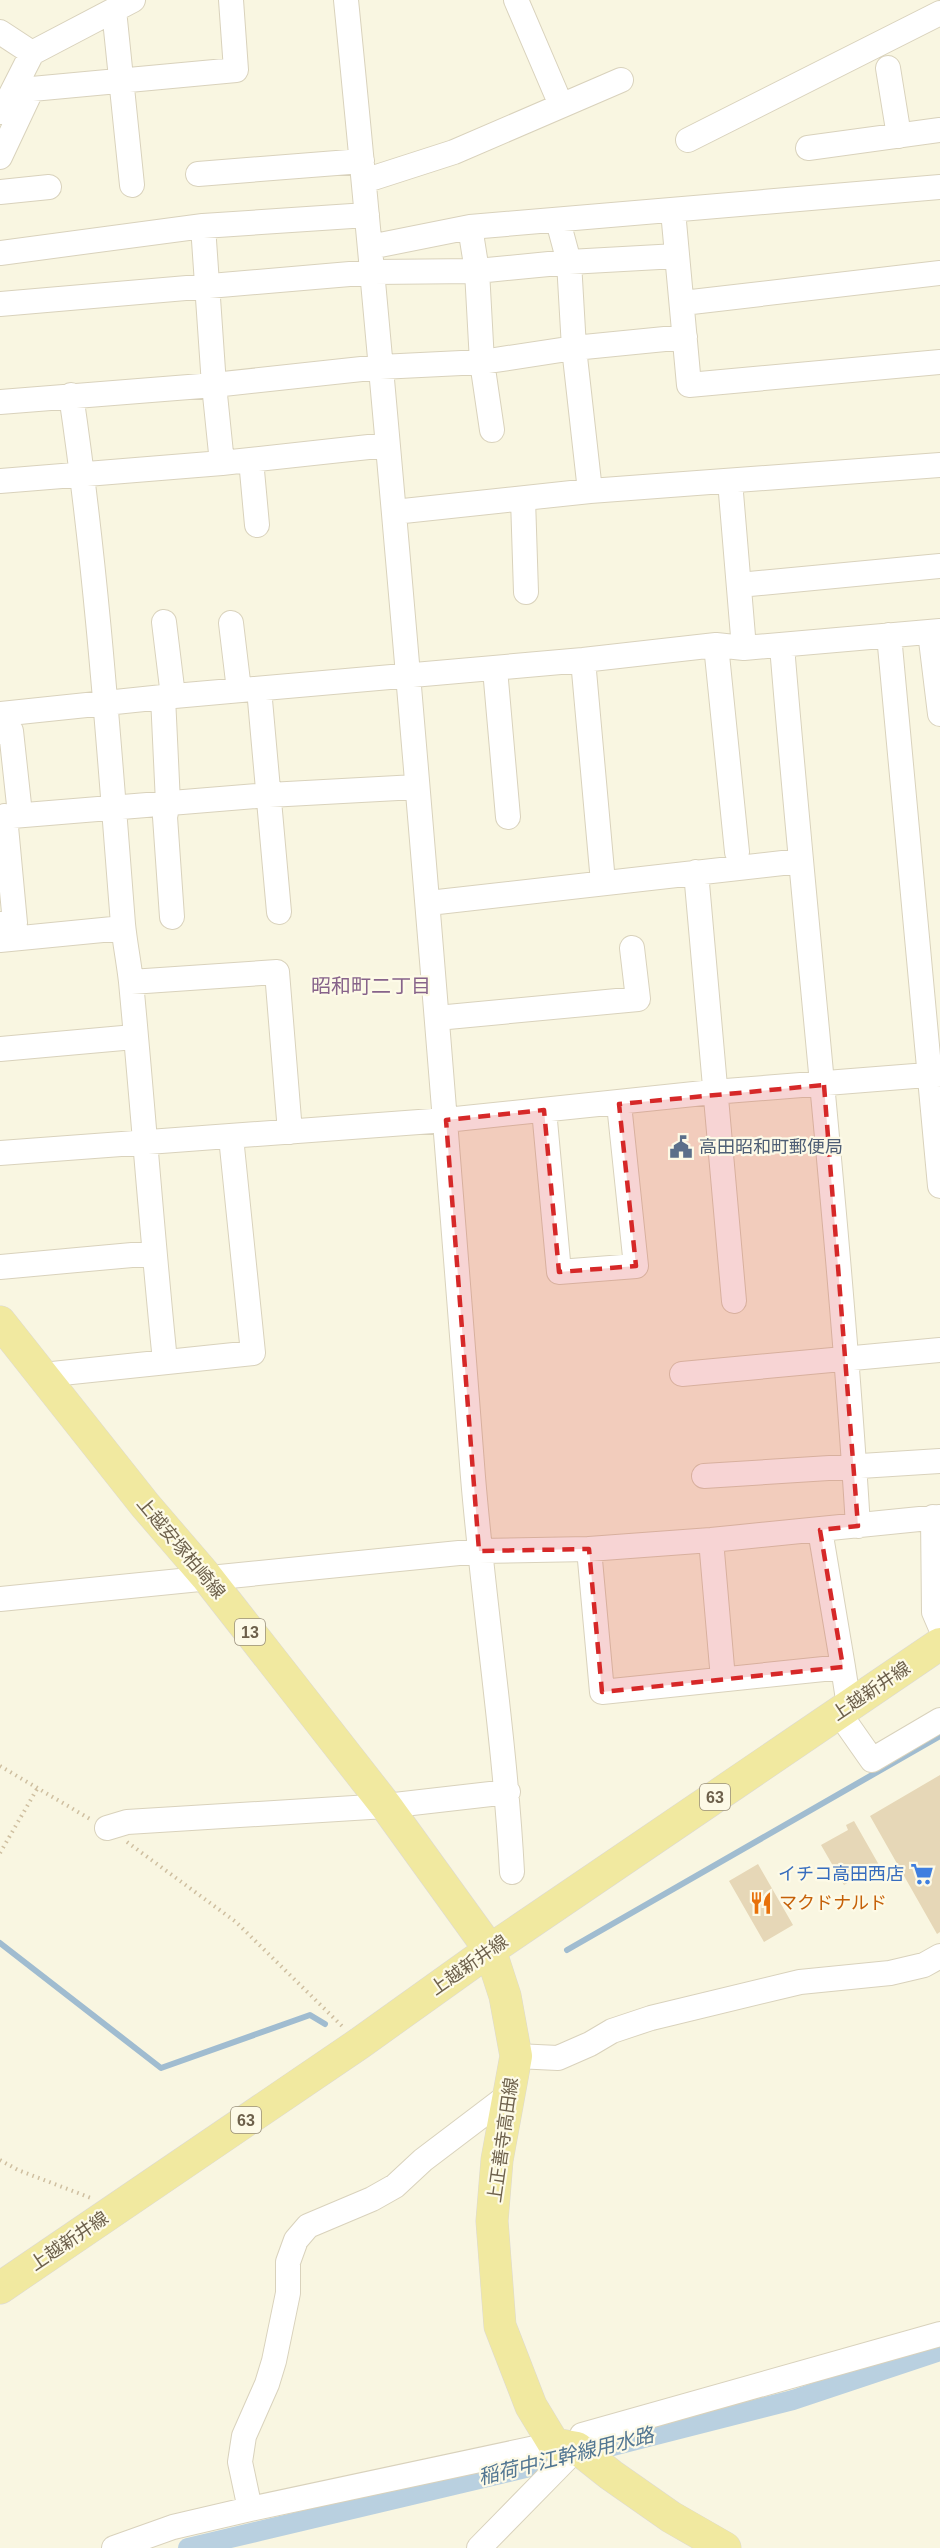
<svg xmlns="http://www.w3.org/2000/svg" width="940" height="2548" font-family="Arial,'Noto Sans JP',sans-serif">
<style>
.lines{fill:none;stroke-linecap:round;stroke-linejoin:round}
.stream{stroke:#a0bcd0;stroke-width:6}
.canal{stroke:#b9d0e0;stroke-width:20}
.building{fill:#e6d7b7}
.minor-casing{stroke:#d9d2bc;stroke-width:26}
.major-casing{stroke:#dcd9d4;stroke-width:33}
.path{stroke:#cfbfa0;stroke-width:4;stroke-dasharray:1.5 4.5;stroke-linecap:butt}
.minor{stroke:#fff;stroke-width:24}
.major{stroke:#f1e9a0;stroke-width:32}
.marked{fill:#d62828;fill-opacity:0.2;stroke:#d62828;stroke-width:4.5;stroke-dasharray:12 8;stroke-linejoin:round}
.labels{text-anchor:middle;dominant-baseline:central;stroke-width:4.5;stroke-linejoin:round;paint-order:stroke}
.shield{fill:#fdfae7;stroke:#988e7a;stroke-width:1.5}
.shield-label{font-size:16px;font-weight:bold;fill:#6d604b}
.service-label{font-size:18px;fill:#4e5e75;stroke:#fdfae7;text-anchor:start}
.street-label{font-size:18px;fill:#6d604b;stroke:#fdfae7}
.shop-label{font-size:18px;fill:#366cbe;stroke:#fdfae7;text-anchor:end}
.food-label{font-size:18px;fill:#c56008;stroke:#fdfae7;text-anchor:start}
.neighbourhood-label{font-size:20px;fill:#87638a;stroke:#fdfae7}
.water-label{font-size:20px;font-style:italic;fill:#527692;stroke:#fdfae7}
</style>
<rect width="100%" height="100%" fill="#f9f6e1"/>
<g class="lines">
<!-- stream -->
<path class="stream" d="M0,1943L161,2068L310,2015L325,2024
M567,1950L940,1736"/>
<!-- canal -->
<path class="canal" d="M188,2548L534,2466L793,2400L940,2351"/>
</g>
<!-- building -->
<path class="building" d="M940,1775V1932L937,1934L870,1816Z
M854,1821L879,1865L844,1885L821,1845L848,1830L846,1825Z
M758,1864L793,1925L764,1942L729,1881Z"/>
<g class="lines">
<!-- minor casing -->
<g class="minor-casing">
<path id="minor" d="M346,0C395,492 435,984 473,1477C484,1609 505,1740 512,1872
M516,0L561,105
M114,10L132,185
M0,32L32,53
M888,68L899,136
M0,112L4,108L32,53L133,0
M688,140L940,13
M808,148L940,130
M0,157L32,89L236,70L231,0
M198,174L362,161
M364,181L454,152L621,80
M0,192L49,187
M673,211L689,385L940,362
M558,221L569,262L574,348L590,491
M203,226L214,385L222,463
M470,227L477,271L482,362L492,430
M370,247L470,227L940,187
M0,253L203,226L367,215
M683,303L940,273
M0,304L373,272L477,271L569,262L677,256
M71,395C97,570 109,747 123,924C125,944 129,963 131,982C143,1108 152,1235 165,1361
M0,402L214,385L380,367L482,362L574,348L685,337
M251,460L257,525
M0,481L222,463L387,445
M730,481L744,648
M523,499L526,592
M394,512L590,491L940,465
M739,585L940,566
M164,622L173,696
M231,623L239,690
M930,632L940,714
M889,635L940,1186
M716,645L737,852
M782,646C806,939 840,1232 858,1526
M583,660L603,882
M495,669L508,817
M259,689L279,912
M163,697L168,803L165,817L172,917
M0,714L163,697L583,660L716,645L744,648L940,631
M0,732L11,731L20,814
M0,817L269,795L416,787
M696,872L734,1301
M429,903L800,861
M0,924L15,923L5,816
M0,940L123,928
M131,982L277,972L290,1132
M437,1018L638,999L632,948
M0,1049L134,1037
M544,1110L559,1272L636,1266L619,1104
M0,1153L446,1120L713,1092L940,1074
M0,1267L154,1253
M682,1374L940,1350
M43,1375L253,1353L231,1137
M704,1476L940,1461
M933,1517L934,1612L940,1626
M820,1530L843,1667
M711,1540L723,1679
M589,1549L602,1692L843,1667L849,1706
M0,1599L479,1551L589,1549L711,1540L940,1517
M839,1713L872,1760L940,1720
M107,1828L127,1822L386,1806L508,1792
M516,2056L558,2058L590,2044L612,2031L651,2018L800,1982L890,1973L924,1965L940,1956
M250,2509L240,2462L244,2436L267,2384L274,2361L288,2293V2262L296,2240L308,2226L372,2199L395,2186L423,2160L510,2094
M114,2548L173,2527L250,2509L554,2444
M479,2548L577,2448L582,2435L940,2334"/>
</g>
<!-- major casing -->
<g class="major-casing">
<path id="major" d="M0,1322L145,1505L206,1576L386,1806L490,1950L505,1996L516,2056L497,2160L492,2221L500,2326L531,2406L554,2444L577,2448L611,2475L671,2517L725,2548
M0,2288L360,2043L490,1950L940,1644"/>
</g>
<!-- path -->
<path class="path" d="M0,1766L90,1819
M127,1842L236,1922L342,2026
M0,1853L37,1789
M0,2160L18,2170L91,2198"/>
<!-- minor -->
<use href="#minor" class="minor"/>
<!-- major -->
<use href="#major" class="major"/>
</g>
<!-- marked area -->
<path class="marked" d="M824,1085L858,1526L820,1530L843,1667L602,1692L589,1549L479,1551L446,1120L544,1110L559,1272L636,1266L619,1104Z"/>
<!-- icons -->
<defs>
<g id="civic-bare" transform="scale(1.8)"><path d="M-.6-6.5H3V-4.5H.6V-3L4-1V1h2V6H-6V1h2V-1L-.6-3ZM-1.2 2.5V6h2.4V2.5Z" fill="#5c6f8a" stroke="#fdfae7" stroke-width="2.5" paint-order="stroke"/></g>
<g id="supermarket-bare" transform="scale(1.8)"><path d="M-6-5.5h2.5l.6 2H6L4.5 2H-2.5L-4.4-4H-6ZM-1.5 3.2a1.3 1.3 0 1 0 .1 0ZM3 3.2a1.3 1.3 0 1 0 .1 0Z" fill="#3f7fe0" stroke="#fdfae7" stroke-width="2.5" paint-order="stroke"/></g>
<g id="restaurant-bare" transform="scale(1.8)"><path d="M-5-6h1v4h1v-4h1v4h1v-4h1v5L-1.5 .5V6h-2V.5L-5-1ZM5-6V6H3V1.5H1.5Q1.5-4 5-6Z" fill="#e8710a" stroke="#fdfae7" stroke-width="2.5" paint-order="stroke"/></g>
</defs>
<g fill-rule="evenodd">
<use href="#civic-bare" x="681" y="1147"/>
<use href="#supermarket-bare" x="922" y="1874"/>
<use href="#restaurant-bare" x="761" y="1903"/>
</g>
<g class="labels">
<!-- shield labels -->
<g class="shield">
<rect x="235" y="1619" width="30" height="26" rx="4.5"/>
<rect x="700" y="1784" width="30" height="26" rx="4.5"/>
<rect x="231" y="2107" width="30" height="26" rx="4.5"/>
</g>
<g class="shield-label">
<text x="250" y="1632">13</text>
<text x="715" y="1797">63</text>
<text x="246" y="2120">63</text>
</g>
<!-- service labels -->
<g class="service-label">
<text x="699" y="1147">高田昭和町郵便局</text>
</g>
<!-- street labels -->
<g class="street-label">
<text transform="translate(181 1548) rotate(50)">上越安塚柏崎線</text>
<text transform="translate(871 1691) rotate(-34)">上越新井線</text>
<text transform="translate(469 1965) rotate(-35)">上越新井線</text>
<text transform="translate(503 2140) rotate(-82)">上正善寺高田線</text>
<text transform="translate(69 2241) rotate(-34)">上越新井線</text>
</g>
<!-- shop labels -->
<g class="shop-label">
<text x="904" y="1874">イチコ高田西店</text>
</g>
<!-- food labels -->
<g class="food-label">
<text x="779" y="1903">マクドナルド</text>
</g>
<!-- neighbourhood labels -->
<g class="neighbourhood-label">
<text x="371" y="986">昭和町二丁目</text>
</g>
<!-- water labels -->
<g class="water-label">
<text transform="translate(566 2456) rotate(-14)">稲荷中江幹線用水路</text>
</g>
</g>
</svg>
